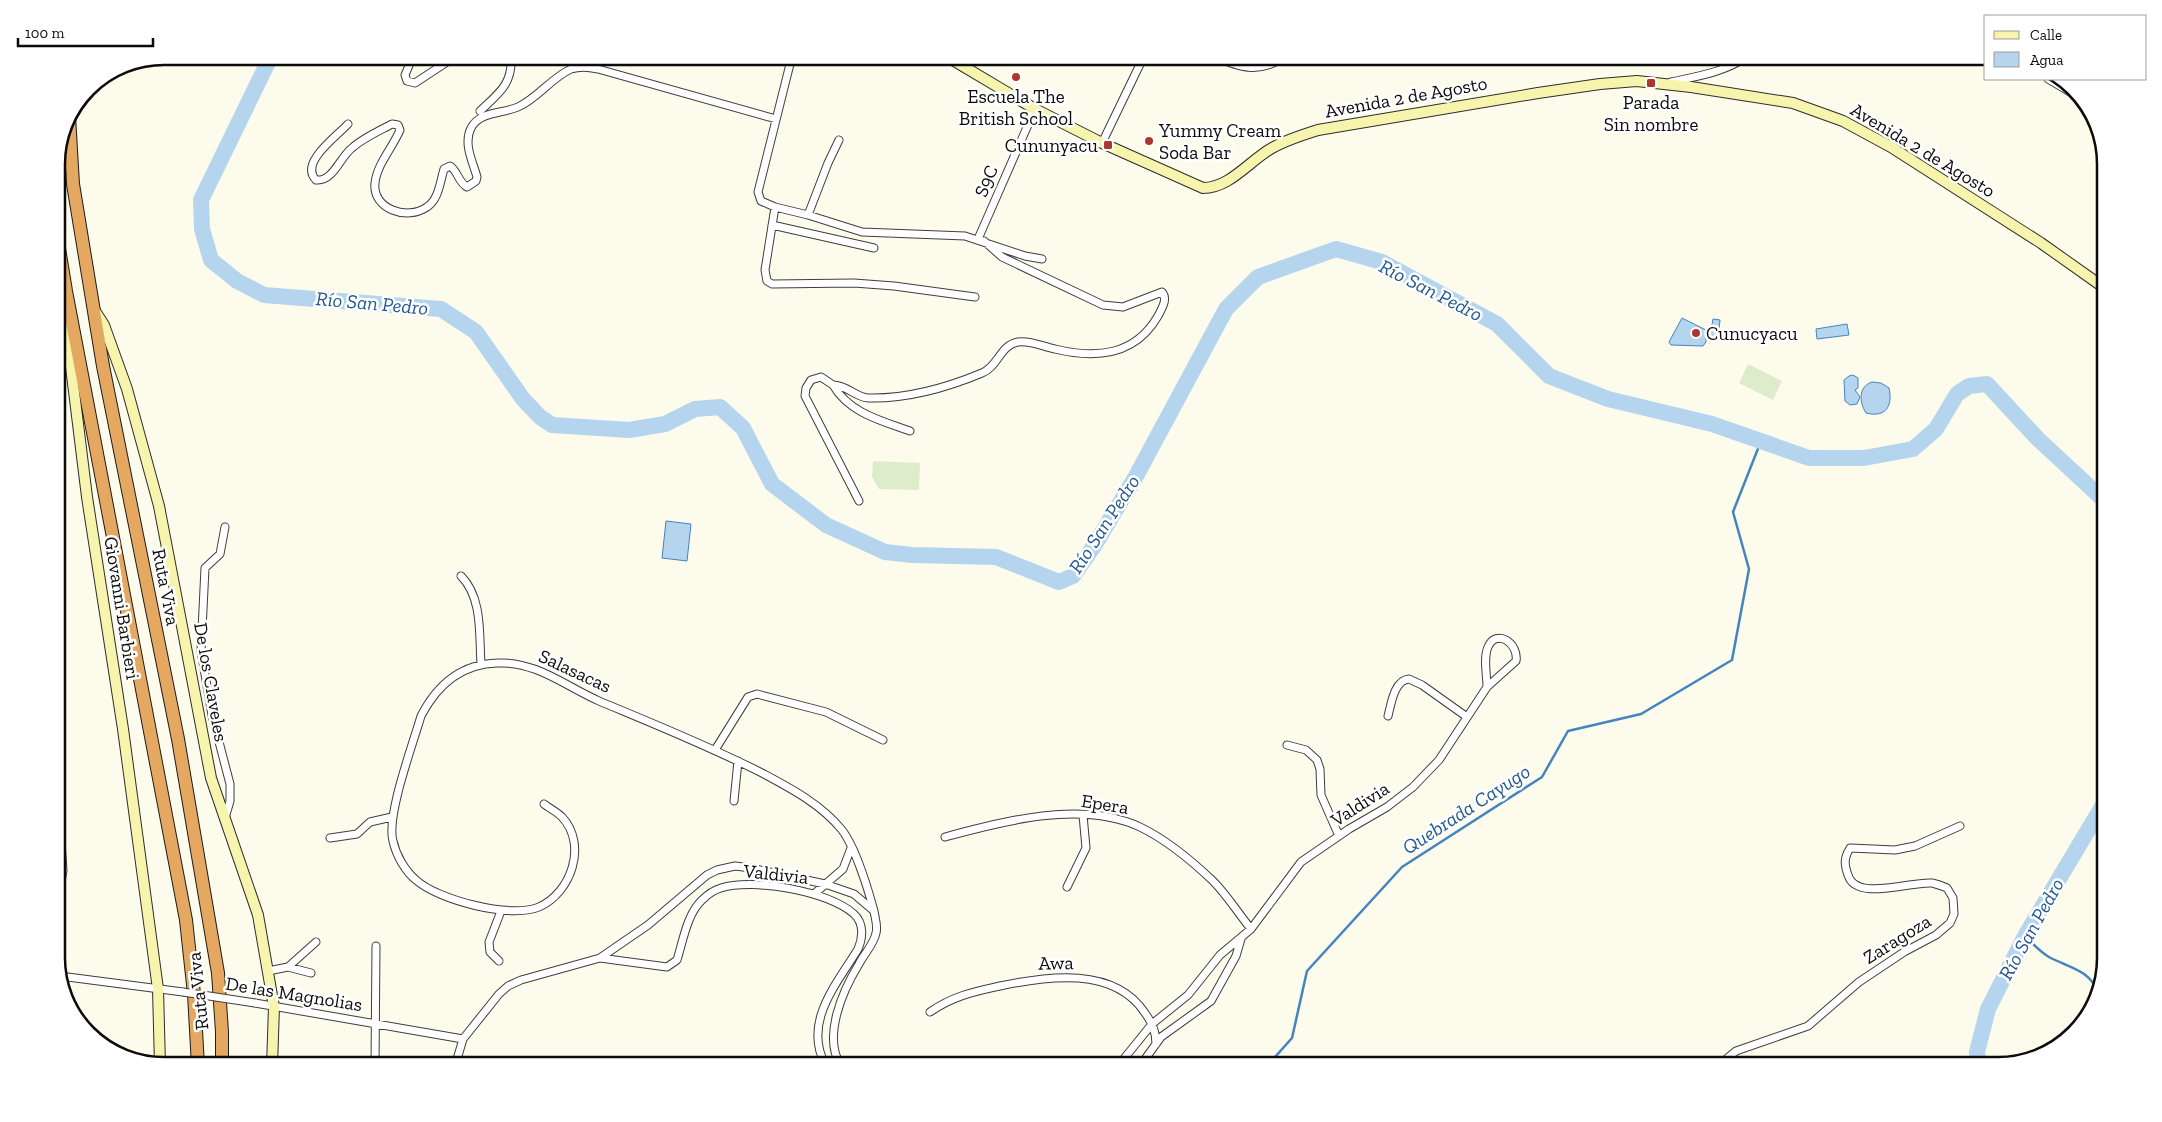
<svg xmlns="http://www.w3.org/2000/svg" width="2162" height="1122" font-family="'Zilla Slab',serif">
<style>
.pitch{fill:#ddecca}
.water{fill:#b5d5ef;stroke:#4484bf}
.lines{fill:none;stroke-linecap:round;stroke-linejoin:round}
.stream{stroke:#4484bf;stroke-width:2.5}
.river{stroke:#b5d5ef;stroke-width:16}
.street-casing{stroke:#3e3e3e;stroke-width:9}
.secondary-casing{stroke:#2d2d2d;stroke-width:12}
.highway-casing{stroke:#1c1c1c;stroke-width:14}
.street{stroke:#fff;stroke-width:7}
.secondary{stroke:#f7f4ad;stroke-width:10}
.highway{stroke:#e5a861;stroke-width:12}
.street-bridge-casing{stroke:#3e3e3e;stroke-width:9;stroke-linecap:butt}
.street-bridge{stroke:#fff;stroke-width:7}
.poi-dot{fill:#ac3632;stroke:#fff;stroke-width:2}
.labels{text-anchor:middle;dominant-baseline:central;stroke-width:5;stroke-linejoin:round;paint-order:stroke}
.poi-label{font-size:19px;fill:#0b0b0b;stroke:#fff}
.street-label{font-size:19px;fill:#0b0b0b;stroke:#fff}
.water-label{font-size:20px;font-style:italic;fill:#22578f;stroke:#fff}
.rim{fill:none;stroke:#0b0b0b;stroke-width:2.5}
</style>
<rect width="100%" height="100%" fill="#fdfbeb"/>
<!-- pitch -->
<path class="pitch" d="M1748,364L1782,381L1773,400L1739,383Z
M873,461L920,463L919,490L879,489L872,477Z"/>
<!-- water -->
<path class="water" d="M1682,318L1708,331L1711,330L1713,319L1720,320L1718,339L1706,336V342L1703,346L1671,345L1669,342Z
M1847,324L1849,335L1817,339L1816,329Z
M1853,375L1858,378V388L1855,390L1860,397L1857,404L1850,405L1845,401L1844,380L1849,376Z
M1872,382L1881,383L1889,388C1893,406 1886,418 1866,413C1859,402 1858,387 1872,382Z
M666,521L691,524L687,561L662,558Z"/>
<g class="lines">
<!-- stream -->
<path class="stream" d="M2025,936C2032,943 2040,952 2049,957C2067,967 2091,970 2098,993
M1267,1066L1292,1038L1307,971L1402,867L1542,777L1568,731L1641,714L1732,660L1749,569L1733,512L1761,441"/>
<!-- river -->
<path class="river" d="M271,56L201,200L202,229L211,260L237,281L264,295L441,309L476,332L523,399L540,417L552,425L629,430L665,424L695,409L720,407L743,428L772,484L826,525L885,552L912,555L996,557L1059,582L1073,576L1094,546L1135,478L1226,309L1258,277L1336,249L1382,262L1497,324L1549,376L1608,399L1712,424L1809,458H1864L1913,449L1936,429L1957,394L1969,386L1987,384L2038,439L2106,502
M1979,1066L1977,1052L1988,1009L2025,936L2106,800"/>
<!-- street casing -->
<g class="street-casing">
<path id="street" d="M413,56L405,75L407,81L415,83L456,56
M792,56L758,192L761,201L775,207L808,215L862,232L965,236L1025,256L1042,259
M1212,56C1239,67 1259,75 1286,56
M332,59L336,56
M2048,79L2080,98
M1671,82C1699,76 1725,72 1748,56
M480,111C499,93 513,84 511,56
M348,124C336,137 299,163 316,180C333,182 340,157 352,148C363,138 379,131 392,124L398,125L400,130C393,147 377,164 375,183C372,209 407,221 427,207C439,199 440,182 444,169L450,166C458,171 458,182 467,187L476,181L477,177C473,162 463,144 471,128C480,111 502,114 518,107C538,98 551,78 571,69C580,66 589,67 598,69L776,119
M1102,143L1144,56
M775,207L765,270L767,281L772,284L854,283L894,286L975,297
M808,215L828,163L839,140
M772,225L874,248
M978,239L1035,109
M833,385L821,377L811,380L806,388L805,396L859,501
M910,431C882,421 849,413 833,385C847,385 855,397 868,398C907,399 946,388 982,373C998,367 1000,345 1018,342C1030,340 1044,347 1055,349C1096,359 1135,356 1158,316C1162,308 1168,299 1162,292L1123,307L1103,305L1002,257L984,241
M225,527L220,554L205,568L201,651L212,715L230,784V801L225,818
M461,576C483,598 479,636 481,664
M1388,716C1391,705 1394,680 1409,679L1422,685L1467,717
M1287,745L1306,750L1317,760L1320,769L1321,795L1339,836
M715,750L748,697L757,694L826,712L883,740
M56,767L63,871L57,902
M734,801L738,761
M544,804C549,808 557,812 562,817C588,845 571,893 539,907C511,919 438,900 416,880C405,871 396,855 393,841C386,816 413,744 421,716C437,685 461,664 497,663C536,661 565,686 599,701C654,724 709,746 762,773C790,788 821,804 842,830C855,847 868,889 874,911
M945,837C1003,821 1082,800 1140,827C1167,840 1191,860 1213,881C1227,895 1238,913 1251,929
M330,838L357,834L370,822L392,817
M1067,887L1086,848L1083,815
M814,894L843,869L851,848
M600,958L667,967L677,960C683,941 687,914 702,900C707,895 714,890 721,888C753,878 829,891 854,914C864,923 863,938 858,949C836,985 802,1023 826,1066
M499,961L490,952L489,942L501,911
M288,967L311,973
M268,971L288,967L316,942
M60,976L183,992
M255,1003L463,1039
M930,1012C953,996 973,992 1000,986C1047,976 1114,966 1145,1013C1152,1023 1156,1031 1156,1044
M375,1066L376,946
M455,1066L463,1039L499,994L508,986L521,980L600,958L648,925L707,875L717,870L735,866L751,868L825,884L854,894L874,911C875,918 878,926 876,933C874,944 864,954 859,964C843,990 822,1037 841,1066
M1118,1066L1152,1024L1188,995L1220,955L1251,929L1301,862L1349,829L1387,807L1413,787L1439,760L1487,687L1516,661C1519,643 1496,628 1488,647C1483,658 1487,675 1487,687
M1140,1066L1161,1037L1211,1001L1236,956L1241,939
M1718,1066L1736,1051L1808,1026L1859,982L1904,952L1936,935L1950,923L1954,914L1953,898L1947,888C1942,886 1937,884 1932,883C1911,881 1856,902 1848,875C1844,864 1844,858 1850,848L1895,850L1915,846L1960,826"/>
</g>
<!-- secondary casing -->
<g class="secondary-casing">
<path id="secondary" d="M946,56L1035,109L1102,143L1203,188C1230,188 1249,161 1272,148C1286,140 1302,135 1318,130L1538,93L1600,84L1637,81L1691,87L1793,103L1843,121L1891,147L2041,243L2106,289
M95,311L104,325L127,389L159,506L211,778L258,915L274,1007L272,1066
M68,325L70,359L87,497L123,729L158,989L160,1065"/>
</g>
<!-- highway casing -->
<g class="highway-casing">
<path id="highway" d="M69,116L73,184L103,366L178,739L218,973L222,1032V1066
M56,230L66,291L186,920L194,994L198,1066"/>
</g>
<!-- street -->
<use href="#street" class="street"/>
<!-- secondary -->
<use href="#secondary" class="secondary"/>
<!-- highway -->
<use href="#highway" class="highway"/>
<!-- street-bridge casing -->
<g class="street-bridge-casing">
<path id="street-bridge" d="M183,992L255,1003"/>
</g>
<!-- street-bridge -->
<use href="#street-bridge" class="street-bridge"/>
</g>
<!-- markers -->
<g class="poi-dot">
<circle cx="1016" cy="77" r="5"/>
<rect x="1646" y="78" width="10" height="10" rx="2.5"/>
<circle cx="1149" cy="141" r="5"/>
<rect x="1103" y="140" width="10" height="10" rx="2.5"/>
<circle cx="1696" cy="333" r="5"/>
</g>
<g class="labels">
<!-- poi labels -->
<g class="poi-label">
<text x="1016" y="96">Escuela The<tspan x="1016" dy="22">British School</tspan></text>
<text x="1651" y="102">Parada<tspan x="1651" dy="22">Sin nombre</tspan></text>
<text x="1159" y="130" text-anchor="start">Yummy Cream<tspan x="1159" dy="22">Soda Bar</tspan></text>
<text x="1098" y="145" text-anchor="end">Cununyacu</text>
<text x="1706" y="333" text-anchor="start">Cunucyacu</text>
</g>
<!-- street labels -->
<g class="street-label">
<text transform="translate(1406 97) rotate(-10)">Avenida 2 de Agosto</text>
<text transform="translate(1923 150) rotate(31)">Avenida 2 de Agosto</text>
<text transform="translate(986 181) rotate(-67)">S9C</text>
<text transform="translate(166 587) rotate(79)">Ruta Viva</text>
<text transform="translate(122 608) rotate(81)">Giovanni Barbieri</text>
<text transform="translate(575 671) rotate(25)">Salasacas</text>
<text transform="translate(211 682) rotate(80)">De los Claveles</text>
<text transform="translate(1105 804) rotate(9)">Epera</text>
<text transform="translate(1360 804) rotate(-33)">Valdivia</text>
<text transform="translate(776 874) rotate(6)">Valdivia</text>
<text transform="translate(1897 939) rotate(-32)">Zaragoza</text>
<text transform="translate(1056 963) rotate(-1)">Awa</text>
<text transform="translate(198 991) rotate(-96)">Ruta Viva</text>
<text transform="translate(294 994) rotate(9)">De las Magnolias</text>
</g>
<!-- water labels -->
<g class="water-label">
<text transform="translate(1431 290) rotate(27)">Río San Pedro</text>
<text transform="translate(372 303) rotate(5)">Río San Pedro</text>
<text transform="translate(1104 524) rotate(-57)">Río San Pedro</text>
<text transform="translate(1466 809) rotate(-33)">Quebrada Cayugo</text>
<text transform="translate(2031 929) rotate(-61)">Río San Pedro</text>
</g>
</g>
<!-- crop -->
<path d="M0 0H2162V1122H0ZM164 65H1998A99 99 0 0 1 2097 164V958A99 99 0 0 1 1998 1057H164A99 99 0 0 1 65 958V164A99 99 0 0 1 164 65Z" fill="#fff" fill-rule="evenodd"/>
<path class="rim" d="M164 65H1998A99 99 0 0 1 2097 164V958A99 99 0 0 1 1998 1057H164A99 99 0 0 1 65 958V164A99 99 0 0 1 164 65Z"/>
<!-- legend -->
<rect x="1984" y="15" width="162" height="65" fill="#ffffff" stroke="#9d9d9d"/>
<rect x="1994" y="31" width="25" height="8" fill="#f7f4ad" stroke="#9d9d9d"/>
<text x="2030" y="40" font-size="15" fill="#0b0b0b">Calle</text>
<rect x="1994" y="52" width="25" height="15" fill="#b5d5ef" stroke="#9d9d9d"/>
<text x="2030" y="65" font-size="15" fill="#0b0b0b">Agua</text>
<!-- scale -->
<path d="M18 38v8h135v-8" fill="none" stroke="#0b0b0b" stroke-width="2.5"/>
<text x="25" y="38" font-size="15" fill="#0b0b0b" stroke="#ffffff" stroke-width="4" paint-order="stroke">100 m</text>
</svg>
